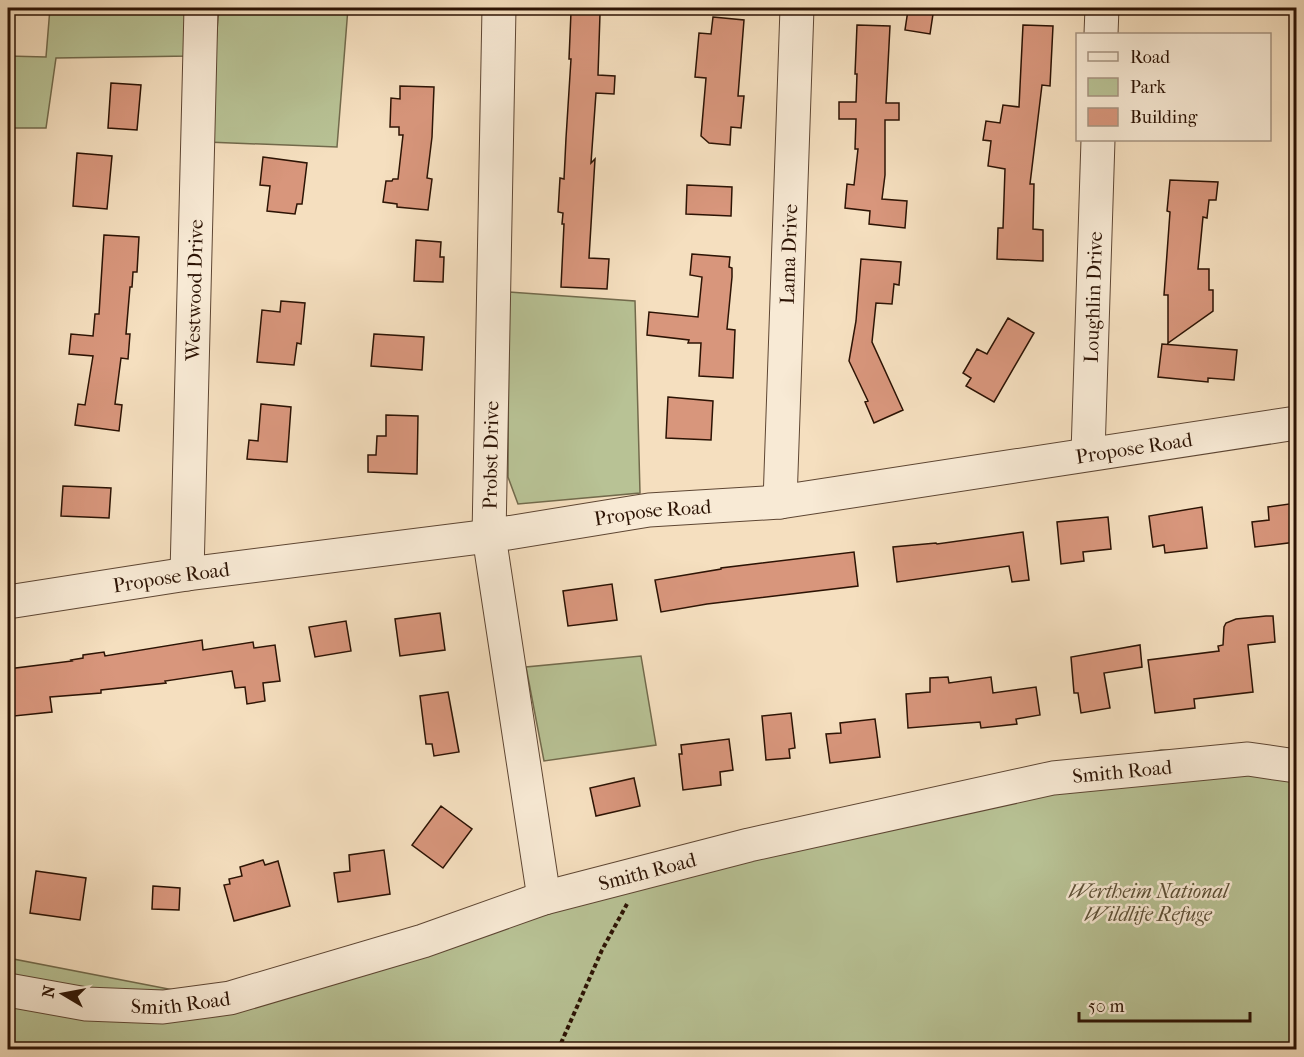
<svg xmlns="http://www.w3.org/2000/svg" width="1304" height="1057" font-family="'IM FELL French Canon',serif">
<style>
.green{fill:#b8c295;stroke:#726a4c;stroke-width:1.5}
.building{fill:#d8967c;stroke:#2c1304;stroke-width:1.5}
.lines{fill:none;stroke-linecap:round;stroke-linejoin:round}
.minor-casing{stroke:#5e4633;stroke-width:35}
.path{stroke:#2c1304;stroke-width:4;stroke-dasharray:4.5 3;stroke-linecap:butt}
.minor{stroke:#f8ead5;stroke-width:33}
.labels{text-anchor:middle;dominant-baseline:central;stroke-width:5;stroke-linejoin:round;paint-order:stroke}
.street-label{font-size:20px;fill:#2c1304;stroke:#f8ead5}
.park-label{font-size:20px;font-style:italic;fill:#5d5037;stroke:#f8ead5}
</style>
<rect width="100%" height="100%" fill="#f5dfbf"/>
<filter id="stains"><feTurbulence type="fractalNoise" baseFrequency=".00333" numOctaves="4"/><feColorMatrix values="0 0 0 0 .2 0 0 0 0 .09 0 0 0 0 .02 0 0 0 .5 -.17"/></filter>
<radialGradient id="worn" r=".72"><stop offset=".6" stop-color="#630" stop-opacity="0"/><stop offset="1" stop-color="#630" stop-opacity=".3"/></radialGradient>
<!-- green -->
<path class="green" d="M50,8H191V56L56,58L46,128H8V56L46,57Z
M219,8H348L337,147L207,142Z
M509,292L635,301L640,493L518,504L508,477Z
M641,656L656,745L544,761L526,667Z
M1161,750L1296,754V1049H8V958L220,999L831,818Z"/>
<!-- building -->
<path class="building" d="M908,10L933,14L930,34L905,30Z
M571,12L600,14L598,75L615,76L614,94L596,93L591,163L595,159L589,258L609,259L607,289L561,287L564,224H562L563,213L558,212L560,178L564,179L566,138L571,59H569Z
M713,17L744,20L738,96H744L741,128L731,127L730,145L709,143L701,136L706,78L695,77L699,33L711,34Z
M857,25L890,26L886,103H899V120H885V175L882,199L907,201L905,228L869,224L870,211L845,208L847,184L854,185L858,149H855L856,119H839V102H856L857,74H855Z
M1023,25L1053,26L1050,86L1042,85L1030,184H1034L1033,229L1043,230V261L997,259L998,228H1003L1005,169L988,166L991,141L983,140L986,121L1000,123L1003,105L1019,107Z
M111,83L141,85L137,130L108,128Z
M400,86L434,87L432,137L427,178L432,179L428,210L397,207V204L383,202L386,181H392L393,179H398L403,135H399V127H390L391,98L400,99Z
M77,153L112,156L107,209L73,206Z
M263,157L307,163L302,204H297L295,214L267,211L270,186L260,185Z
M1170,180L1218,182L1216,200H1209L1207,218L1203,217L1198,269H1209V290H1213V311L1168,343V295H1164L1170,212L1167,211Z
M687,185L732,187L731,216L686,214Z
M104,235L139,237L137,272H133L132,287H130L126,334H130L128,359L121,358L115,404L122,405L119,431L75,425L78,404L85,405L93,356L69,354L71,334L93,336L95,314H99Z
M416,240L441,242L440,257H444L443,282L414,281Z
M692,254L730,257L729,267L732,268V277L727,329L735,330L733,378L699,376L701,343H688L689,340L647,335L649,312L698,317L702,277L690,275Z
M861,259L901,262L899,285L894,284L892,304L876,303L872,342L903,410L874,423L865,402L868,401L849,361L856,321Z
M281,301L305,303L301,344L297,343L294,365L257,362L262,310L280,312Z
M1008,318L1034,333L994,402L966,386L971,378L963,373L977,349L987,354Z
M374,334L424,337L422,370L371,366Z
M1162,344L1237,350L1234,380L1208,378V382L1158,377Z
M668,397L713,401L711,440L666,438Z
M261,404L291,407L287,462L247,459L249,440L258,441Z
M386,415L418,416L417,474L368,472V455H376L377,436H386Z
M63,486L111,488L109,518L61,516Z
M1296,503V542L1255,547L1252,522L1269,520L1268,507Z
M1202,507L1207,548L1165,553L1164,545L1153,547L1149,516Z
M1108,517L1111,549L1083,552L1084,561L1061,564L1057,522Z
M1023,532L1029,580L1012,582L1009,566L897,582L893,547L936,543L937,544Z
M854,552L858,586L707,604L661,612L655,580L721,569V568Z
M612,584L617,620L568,626L563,591Z
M440,613L445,650L400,656L395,619Z
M1266,616H1273L1275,642L1248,645L1253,692L1194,699L1195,708L1155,713L1148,660L1219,651L1218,646L1223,645L1224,627L1226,623L1236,619Z
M346,621L351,651L315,657L309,627Z
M202,640L203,650L253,642L254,648L275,645L280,681L263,683L265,701L247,704L245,687L235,688L232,671L165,681L166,683L101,690V693L50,697L52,712L14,716L13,703L8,704V669L72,661L71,660L83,658V655L104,652L105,656Z
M1140,645L1142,667L1104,673L1110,708L1081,713L1078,693H1074L1071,657Z
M948,677L949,683L991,677L993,693L1036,687L1040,715L1016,719L1017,724L981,728L980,722L908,728L906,694L930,692V678Z
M448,692L459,752L434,756L432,744H426L420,696Z
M791,713L795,748L789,749L790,758L766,760L762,716Z
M875,719L880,757L830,763L826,734L841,733L840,723Z
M729,739L733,770L720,772L721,785L683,790L679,754H682L681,745Z
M634,778L640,806L596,816L590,788Z
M441,806L472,829L443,868L412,845Z
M384,850L390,894L338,902L334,873L350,871L349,855Z
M263,860L265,865L278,861L290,906L234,921L224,885L230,884L229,879L242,876L240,867Z
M36,871L86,878L80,920L30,913Z
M153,886L180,888L179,910L152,909Z"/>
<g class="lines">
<!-- minor casing -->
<g class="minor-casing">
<g id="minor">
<path d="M499,8L489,536L544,898"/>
<path d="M1101,34L1102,8"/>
<path id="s1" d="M1088,453L1098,140"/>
<path id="s2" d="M780,502L797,8"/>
<path id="s3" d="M187,574L201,8"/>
<path id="s4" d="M8,602L187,574L489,536L649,510L780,502L1296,423"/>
<path id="s5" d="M8,990L86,1004L163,1007L230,998L423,941L544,898L749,845L1053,778L1248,759L1296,766"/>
</g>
</g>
<!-- path -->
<path class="path" d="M558,1050L602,950L627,904"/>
<!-- minor -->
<use href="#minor" class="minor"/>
</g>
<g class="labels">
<!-- street labels -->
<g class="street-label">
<text stroke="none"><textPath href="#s2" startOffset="248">Lama Drive</textPath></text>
<text stroke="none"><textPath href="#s3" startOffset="284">Westwood Drive</textPath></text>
<text stroke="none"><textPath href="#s1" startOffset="156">Loughlin Drive</textPath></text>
<text stroke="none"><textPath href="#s4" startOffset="1137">Propose Road</textPath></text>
<text transform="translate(491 455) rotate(-89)">Probst Drive</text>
<text stroke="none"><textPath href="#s4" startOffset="651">Propose Road</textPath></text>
<text stroke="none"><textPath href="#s4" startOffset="165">Propose Road</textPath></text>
<text stroke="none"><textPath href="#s5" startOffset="1146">Smith Road</textPath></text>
<text stroke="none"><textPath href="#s5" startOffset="660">Smith Road</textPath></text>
<text stroke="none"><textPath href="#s5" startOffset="174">Smith Road</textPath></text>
</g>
<!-- park labels -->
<g class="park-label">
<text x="1148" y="891">Wertheim National<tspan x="1148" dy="23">Wildlife Refuge</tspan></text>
</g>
</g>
<!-- margin -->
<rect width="1304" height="1057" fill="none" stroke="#f5dfbf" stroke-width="30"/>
<rect x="9" y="9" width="1286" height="1039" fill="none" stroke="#2c1304" stroke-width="3"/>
<rect x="15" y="15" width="1274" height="1027" fill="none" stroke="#2c1304" stroke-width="1.5"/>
<!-- legend -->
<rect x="1076" y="33" width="195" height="108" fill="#f8ead5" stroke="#a69481" stroke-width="1.5"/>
<rect x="1088" y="52" width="30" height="9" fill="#f8ead5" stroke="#a69481" stroke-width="1.5"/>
<text x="1130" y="63" font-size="18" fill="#2c1304">Road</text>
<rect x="1088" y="78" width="30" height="18" fill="#b8c295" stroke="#a69481" stroke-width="1.5"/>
<text x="1130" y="93" font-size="18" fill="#2c1304">Park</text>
<rect x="1088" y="108" width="30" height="18" fill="#d8967c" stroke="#a69481" stroke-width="1.5"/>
<text x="1130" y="123" font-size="18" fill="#2c1304">Building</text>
<!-- north arrow -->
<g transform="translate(63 994) rotate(280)" stroke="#f8ead5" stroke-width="4.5" paint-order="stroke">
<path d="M0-4.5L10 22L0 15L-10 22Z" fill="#2c1304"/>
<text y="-9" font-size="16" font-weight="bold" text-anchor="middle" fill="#2c1304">N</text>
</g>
<!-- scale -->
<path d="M1079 1012v9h171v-9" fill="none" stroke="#2c1304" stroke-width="3"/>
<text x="1088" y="1012" font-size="18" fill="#2c1304" stroke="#f8ead5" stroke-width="4.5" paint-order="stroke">50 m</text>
<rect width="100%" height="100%" filter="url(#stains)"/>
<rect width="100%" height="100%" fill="url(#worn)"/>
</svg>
